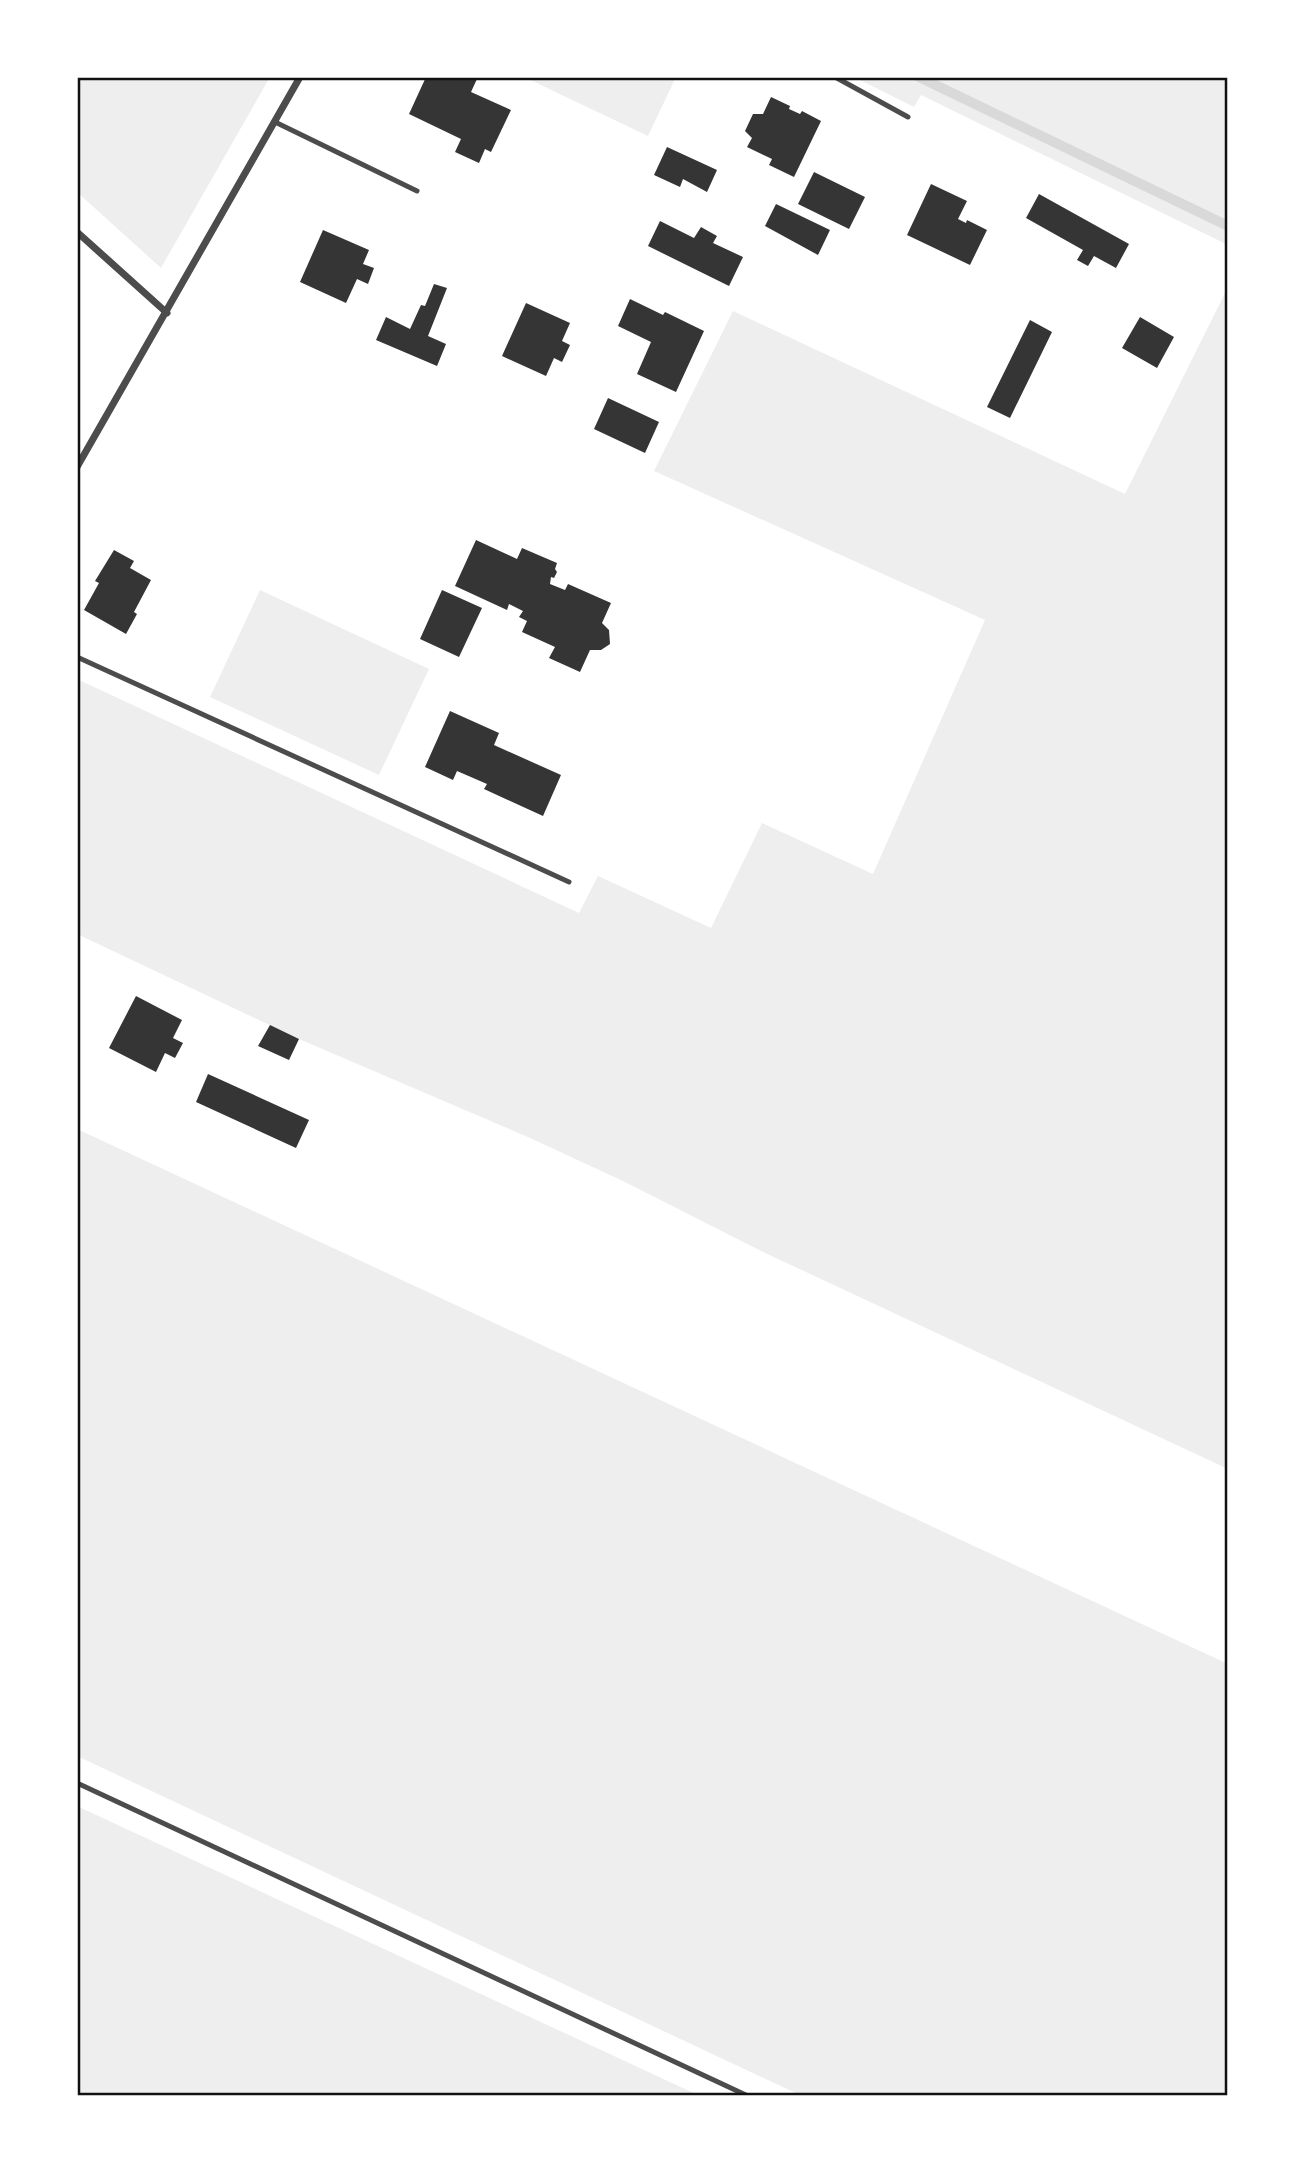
<svg xmlns="http://www.w3.org/2000/svg" width="1305" height="2173" font-family="'Exo 2',sans-serif">
<style>
.green{fill:#eee}
.lines{fill:none;stroke-linecap:round;stroke-linejoin:round}
.stream{stroke:#d9d9d9;stroke-width:10}
.building{fill:#353535}
.service{stroke:#4c4c4c;stroke-width:5}
.minor{stroke:#4c4c4c;stroke-width:7}
.neatline{fill:none;stroke:#111;stroke-width:2.5}
</style>
<rect width="100%" height="100%" fill="#fff"/>
<!-- green -->
<path class="green" d="M77,77H270L161,268L77,192Z
M524,77H676L648,136Z
M854,77H1228V245L921,95L914,107Z
M1228,287V1469L761,1251L625,1182L528,1137L299,1039L77,934V679L579,913L598,876L711,928L762,823L873,874L985,620L654,471L733,311L1125,494Z
M260,590L429,669L379,775L210,697Z
M77,1129L1228,1664V2096H802L77,1756Z
M77,1806L700,2096H77Z"/>
<g class="lines">
<!-- stream -->
<path class="stream" d="M919,77L1228,226"/>
</g>
<!-- building -->
<path class="building" d="M426,77H473L477,79L471,92L511,110L491,152L485,149L479,163L455,152L461,139L409,114Z
M771,97L790,106L789,109L800,114L802,111L821,121L794,177L769,165L772,159L747,147L752,138L745,131L753,114H763Z
M667,147L717,170L707,192L683,179L680,187L654,175Z
M814,172L865,197L849,229L798,204Z
M931,184L967,201L958,219L966,223L967,220L987,230L970,265L907,235Z
M1039,194L1129,244L1116,268L1094,256L1088,266L1077,260L1083,250L1026,218Z
M776,204L830,230L818,255L765,226Z
M660,221L694,238L701,227L717,236L713,243L743,257L729,286L648,246Z
M323,230L369,250L363,264L374,268L368,284L357,279L346,303L300,282Z
M434,284L447,288L428,336L446,344L437,366L376,340L386,317L410,329L421,305L425,306Z
M630,299L663,315L665,312L704,331L676,392L637,374L651,342L618,326Z
M526,303L570,323L562,341L570,345L562,362L554,358L546,376L502,356Z
M1140,317L1174,337L1157,368L1122,348Z
M1030,320L1052,332L1010,418L987,407Z
M608,398L659,422L645,453L594,429Z
M476,540L517,559L522,548L557,563L555,569L557,572L554,578L551,577L550,584L565,590L568,584L611,603L602,623L609,630L610,644L601,650H590L580,672L549,658L555,647L522,632L527,621L519,617L523,611L509,604L507,610L455,586Z
M114,550L134,561L130,568L151,580L134,612L137,614L126,634L84,610L99,583L95,581Z
M442,590L482,608L459,657L420,639Z
M450,711L499,733L494,745L561,775L543,816L484,789L487,784L457,771L453,780L425,767Z
M136,996L182,1020L173,1038L183,1043L175,1058L165,1053L156,1072L109,1048Z
M270,1025L299,1039L289,1060L258,1046Z
M208,1074L309,1120L296,1148L196,1102Z"/>
<g class="lines">
<!-- service -->
<path class="service" d="M835,77L908,117
M275,122L417,191
M77,657L569,882
M77,1783L748,2096"/>
<!-- minor -->
<path class="minor" d="M77,232L167,313
M77,467L300,77"/>
</g>
<!-- border -->
<rect width="1305" height="2173" fill="none" stroke="#ffffff" stroke-width="158"/>
<rect x="79" y="79" width="1147" height="2015" class="neatline"/>
</svg>
